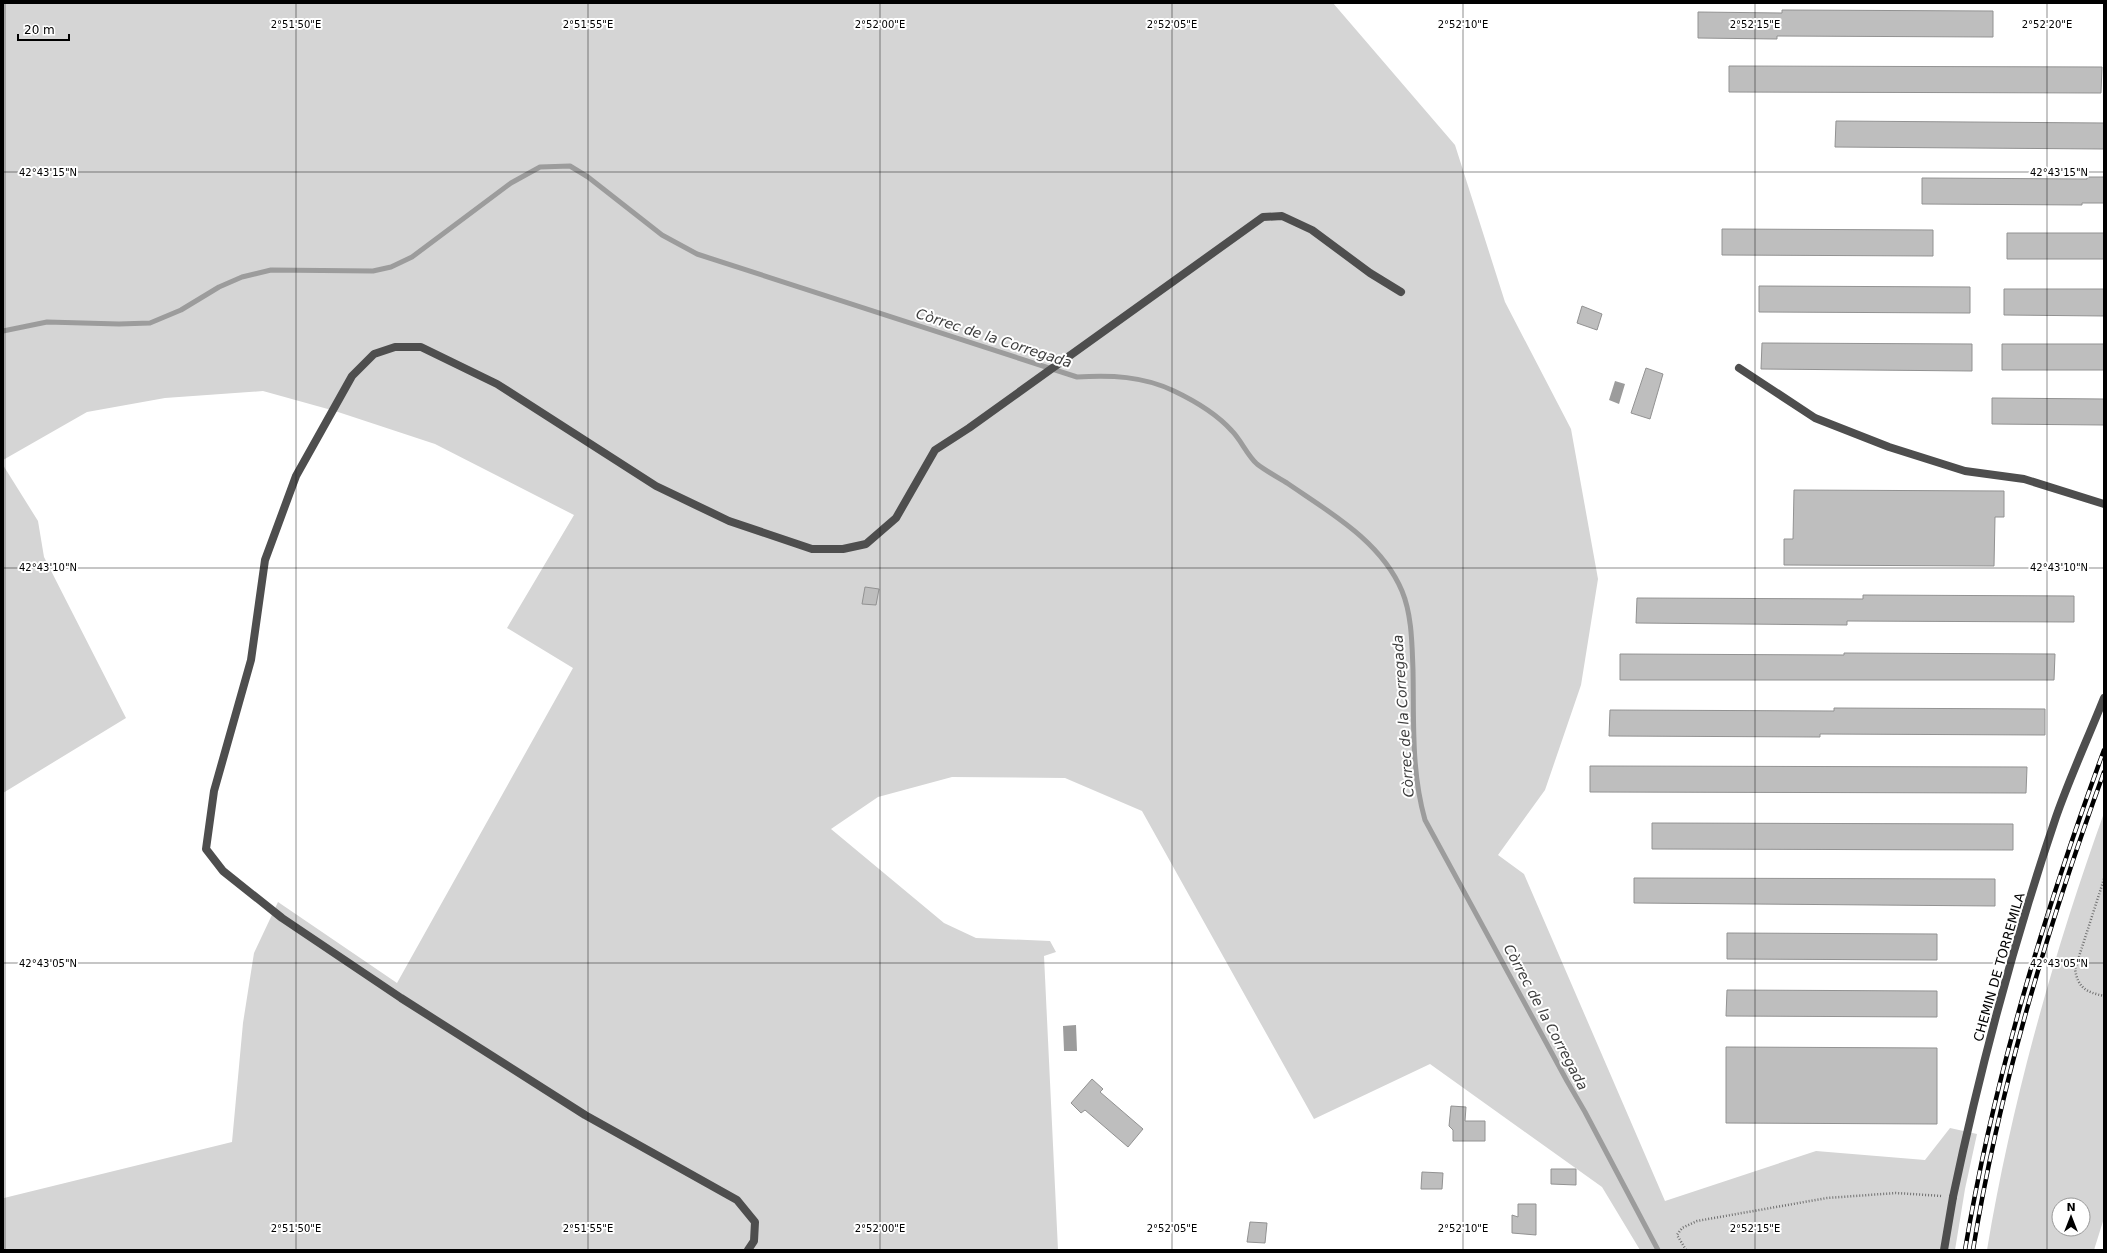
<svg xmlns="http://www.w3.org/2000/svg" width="2107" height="1253" font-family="'DejaVu Sans',sans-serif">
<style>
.green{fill:#d5d5d5;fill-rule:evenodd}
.water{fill:#9c9c9c}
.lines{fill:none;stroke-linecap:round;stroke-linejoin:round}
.stream{stroke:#9c9c9c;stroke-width:5}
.building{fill:#bebebe;stroke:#929292}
.path{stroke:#707070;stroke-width:2.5;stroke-dasharray:1 2;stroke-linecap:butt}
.service{stroke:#4e4e4e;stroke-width:8}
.minor{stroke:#4e4e4e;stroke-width:8}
.rail-casing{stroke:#000;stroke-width:4.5}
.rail{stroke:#fff;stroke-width:3;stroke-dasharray:9;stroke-linecap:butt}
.ticks{fill:none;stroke:#000;stroke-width:1;stroke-opacity:0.45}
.labels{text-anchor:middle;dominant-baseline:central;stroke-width:4;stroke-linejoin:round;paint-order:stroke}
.street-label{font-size:13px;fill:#000;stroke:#fff}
.water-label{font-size:14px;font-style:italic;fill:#3d3d3d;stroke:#fff}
.ticks-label{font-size:10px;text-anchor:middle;fill:#000;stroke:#fff;stroke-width:4;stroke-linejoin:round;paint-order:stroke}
</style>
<rect width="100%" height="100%" fill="#fff"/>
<!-- green -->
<path class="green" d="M3,3H1333L1455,145L1505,302L1571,429L1598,579L1581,685L1545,790L1498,855L1524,874L1665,1201L1816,1151L1925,1160L1950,1128L1977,1134L1965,1189L1955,1250H1640L1602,1187L1430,1064L1314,1119L1142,811L1065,778L952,777L878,797L831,829L944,923L976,938L1050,941L1056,952L1044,956L1058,1250H3V1196L4,1198L232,1142L243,1023L254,953L278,902L397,983L573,668L507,628L574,515L435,444L335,411L263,391L165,398L87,412L3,460Z
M3,465L38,521L44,557L126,718L3,793Z
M2104,813V1218L2094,1250H1987C2012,1101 2053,955 2104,813ZM2059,1205H2083V1229H2059Z"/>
<!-- water -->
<path class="water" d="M1615,381L1625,384L1619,404L1609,400Z
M1076,1025L1077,1051H1064L1063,1026Z"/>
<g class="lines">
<!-- stream -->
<path class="stream" d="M3,331L47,322L119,324L150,323L181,310L219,287L242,277L271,270L373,271L391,267L412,257L511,183L540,167L570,166L588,177L662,235L697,254L1077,377C1111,375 1143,376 1174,391C1195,401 1216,413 1232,431C1241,440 1247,455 1257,464C1266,471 1277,477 1287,483C1329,512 1381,541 1402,591C1412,615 1412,645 1413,670C1414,720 1411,771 1425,820L1567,1081L1585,1112L1658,1250"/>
</g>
<!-- building -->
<path class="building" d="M1782,10L1993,11V37L1777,36V39L1698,38V12L1782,13Z
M1729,66L2102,67L2101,93L1729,92Z
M1836,121L2104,123V149L1835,147Z
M2087,177H2104V203H2082V205L1922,204V178L2087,179Z
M1722,229L1933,230V256L1722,255Z
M2007,233H2104V259H2007Z
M1759,286L1970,287V313L1759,312Z
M2004,289H2104V316L2004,315Z
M1582,306L1602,314L1597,330L1577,323Z
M1762,343L1972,344V371L1761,369Z
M2002,344H2104V370H2002Z
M1646,368L1663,374L1650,419L1631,413Z
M1992,398L2104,399V425L1992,424Z
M1794,490L2004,491V517H1995L1994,566L1784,565V539H1793Z
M865,587L879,589L876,605L862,604Z
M1863,595L2074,596V622L1847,621V625L1636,623L1637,598L1863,599Z
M1844,653L2055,654L2054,680H1620V654L1844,655Z
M1834,708L2045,709V735L1820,734V737L1609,736L1610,710L1834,711Z
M1590,766L2027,767L2026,793L1590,792Z
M1652,823L2013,824V850L1652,849Z
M1634,878L1995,879V906L1634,903Z
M1727,933L1937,934V960L1727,959Z
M1727,990L1937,991V1017L1726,1016Z
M1726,1047L1937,1048V1124L1726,1123Z
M1092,1079L1103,1089L1100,1092L1143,1129L1128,1147L1085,1110L1081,1113L1071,1103Z
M1451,1106L1466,1107L1465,1121H1485V1141H1453V1130L1449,1126Z
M1551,1169H1576V1185L1551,1184Z
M1422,1172L1443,1173L1442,1189H1421Z
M1518,1204H1536V1235L1512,1233V1215L1518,1217Z
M1250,1222L1267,1223L1265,1243L1247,1242Z"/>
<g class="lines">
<!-- path -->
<path class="path" d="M2104,879L2075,969C2078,988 2086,992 2104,996
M1686,1250L1677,1235L1682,1228L1697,1221L1827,1198L1896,1193L1942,1196"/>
<!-- service -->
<path class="service" d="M1739,368L1815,418L1889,447L1965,471L2024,479L2104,504
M748,1250L754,1241L755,1222L737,1200L585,1115L401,998L282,918L223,871L206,849L214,791L251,660L265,560L296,476L352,376L374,354L395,347H421L497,384L656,486L729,521L812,549H843L866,544L896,518L935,450L969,428L1263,217L1282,216L1312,230L1370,273L1401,292
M1944,1250L1953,1197"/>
<!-- minor -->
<path class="minor" d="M1953,1197C1980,1069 2014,941 2056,817C2070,777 2088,738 2104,698"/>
<!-- rail casing -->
<g class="rail-casing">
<path id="rail" d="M1965,1250C1994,1077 2044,914 2104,750
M1973,1250C2000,1085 2047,929 2104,772"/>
</g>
<!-- rail -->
<use href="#rail" class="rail"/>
</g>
<!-- ticks -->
<path class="ticks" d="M5,3V1250M296,3V1250M588,3V1250M880,3V1250M1172,3V1250M1463,3V1250M1755,3V1250M2047,3V1250M3,172H2104M3,568H2104M3,963H2104"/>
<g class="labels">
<!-- street labels -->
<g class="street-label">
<text transform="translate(1999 967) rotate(-74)">CHEMIN DE TORREMILA</text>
</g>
<!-- water labels -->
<g class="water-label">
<text transform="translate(994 338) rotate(18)">Còrrec de la Corregada</text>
<text transform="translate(1403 716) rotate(-94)">Còrrec de la Corregada</text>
<text transform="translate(1546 1017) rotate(62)">Còrrec de la Corregada</text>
</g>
</g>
<g class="ticks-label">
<text x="296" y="28">2°51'50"E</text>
<text x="588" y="28">2°51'55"E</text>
<text x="880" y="28">2°52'00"E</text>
<text x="1172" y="28">2°52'05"E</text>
<text x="1463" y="28">2°52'10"E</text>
<text x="1755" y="28">2°52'15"E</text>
<text x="2047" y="28">2°52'20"E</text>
<text x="48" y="176">42°43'15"N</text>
<text x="2059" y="176">42°43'15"N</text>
<text x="48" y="571">42°43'10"N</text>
<text x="2059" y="571">42°43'10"N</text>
<text x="48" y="967">42°43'05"N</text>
<text x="2059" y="967">42°43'05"N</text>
<text x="296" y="1232">2°51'50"E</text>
<text x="588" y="1232">2°51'55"E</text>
<text x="880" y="1232">2°52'00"E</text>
<text x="1172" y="1232">2°52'05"E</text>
<text x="1463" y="1232">2°52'10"E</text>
<text x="1755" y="1232">2°52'15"E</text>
</g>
<!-- border -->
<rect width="2107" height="1253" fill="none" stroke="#000000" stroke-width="8"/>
<!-- north arrow -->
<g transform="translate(2071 1217)"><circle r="19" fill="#ffffff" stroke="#999999"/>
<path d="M0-3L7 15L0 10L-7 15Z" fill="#000000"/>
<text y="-6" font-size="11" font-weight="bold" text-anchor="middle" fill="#000000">N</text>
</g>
<!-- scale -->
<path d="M18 34v6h51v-6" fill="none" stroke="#000000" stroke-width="2"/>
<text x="24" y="34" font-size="12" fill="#000000" stroke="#ffffff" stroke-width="3" paint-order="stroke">20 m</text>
</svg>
